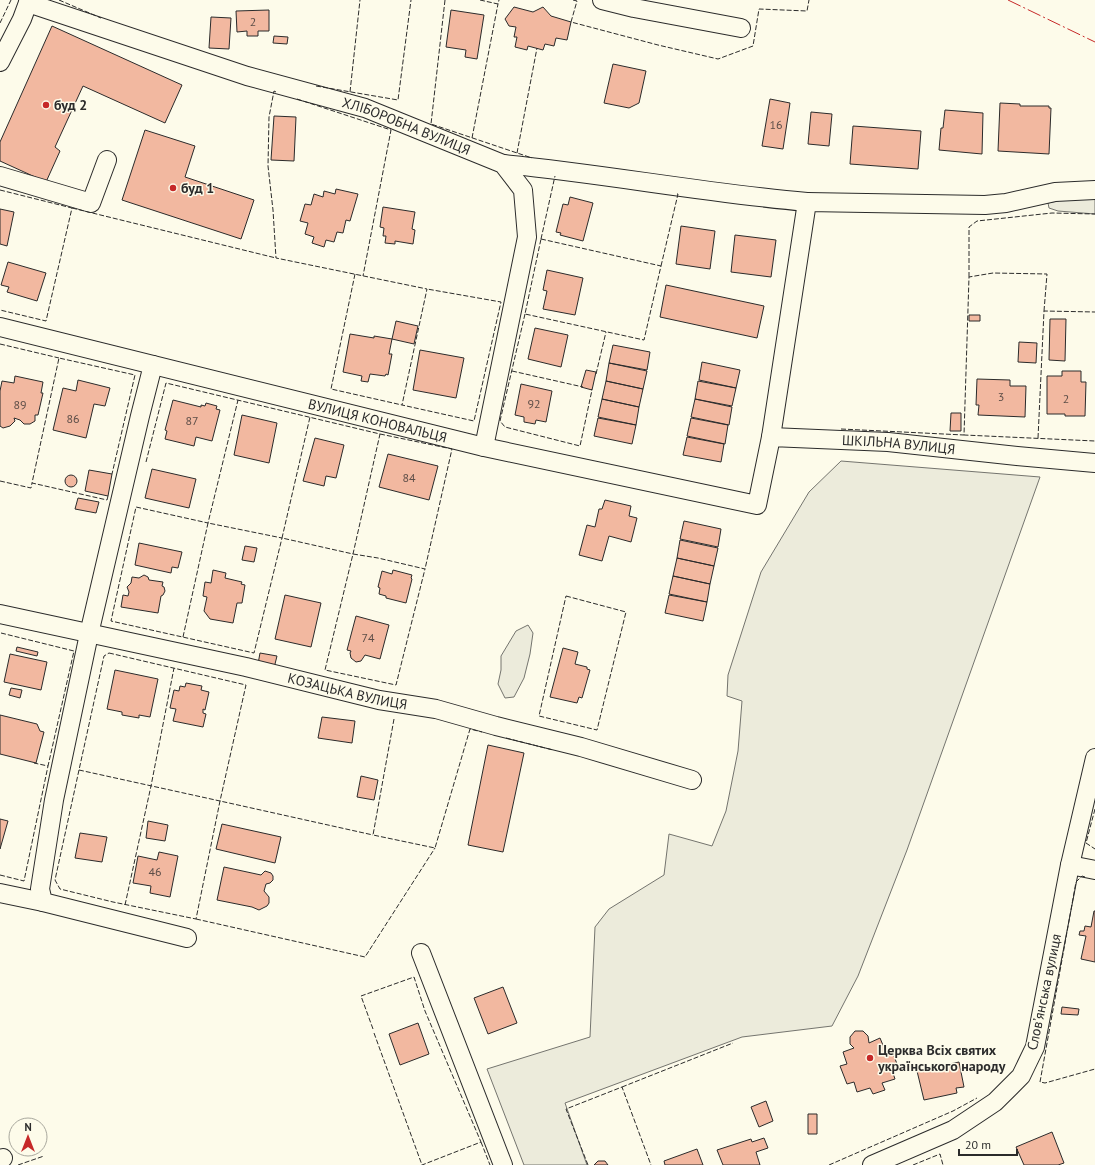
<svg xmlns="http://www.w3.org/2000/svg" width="1095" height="1165" font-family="'PT Sans',sans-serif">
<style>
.green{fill:#ecebdb;stroke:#74746e}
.building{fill:#f2b8a0;stroke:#2b2b2b}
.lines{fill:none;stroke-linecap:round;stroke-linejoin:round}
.minor-casing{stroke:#2b2b2b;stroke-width:20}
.minor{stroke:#fdfbea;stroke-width:18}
.fence{stroke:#2b2b2b;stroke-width:1;stroke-dasharray:5 2;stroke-linecap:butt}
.power{stroke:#c62828;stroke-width:1;stroke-dasharray:14 3 2 3;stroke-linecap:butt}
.poi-dot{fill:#c62828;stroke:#fdfbea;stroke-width:1.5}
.labels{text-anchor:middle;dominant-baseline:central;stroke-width:3;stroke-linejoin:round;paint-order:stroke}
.number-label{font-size:12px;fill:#5d4e48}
.poi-label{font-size:14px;font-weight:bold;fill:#2b2b2b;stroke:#fdfbea;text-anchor:start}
.street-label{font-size:14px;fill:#2b2b2b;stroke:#fdfbea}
</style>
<rect width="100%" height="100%" fill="#fdfbea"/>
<!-- green -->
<path class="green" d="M1095,193V214L1058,211L1049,208L1048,203Z
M841,461L1040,477L907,850L858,976L832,1026L742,1037L565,1103L587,1165H524L487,1069L590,1037L595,927L609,909L664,875L669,834L712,846L726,811L738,751L742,701L727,696L728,675L761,572L809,492Z
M528,625L533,633L530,654L524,678L514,697L505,698L498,684L501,670V656L516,631Z"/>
<!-- building -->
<path class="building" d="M514,7L533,12L543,7L551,16L571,22L567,40L556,38L554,46L545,44L543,50L528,46L527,50L515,47L517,37H514L516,27L509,26L505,19Z
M269,10V31H258V36H247V31L237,32L236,11Z
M451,10L484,15L477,59L465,57L466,50L446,47Z
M211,17L231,18L229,49L209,48Z
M52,26L182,85L165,123L83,86L55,147L60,151L46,182L0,161V142Z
M274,36L288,37L287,44L273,43Z
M613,64L646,71L639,103L629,108L604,103Z
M770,99L790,103L783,149L762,146Z
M1000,103L1020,104V106H1049V108H1051L1049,154L998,151Z
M945,110L983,113L982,154L939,150L941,128H943Z
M811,112L832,114L829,146L808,144Z
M274,116L296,117L294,161L271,160Z
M853,126L921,131L918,169L850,164Z
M145,130L195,146L185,177L254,200L241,239L122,200Z
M336,189L358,194L350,221L346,220L343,233L337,232L334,242L326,240L324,247L312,243L314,237L305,234L308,223L300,221L305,204L311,205L314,194L323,197L324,191L335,194Z
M570,197L593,203L583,241L560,235L561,233L556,232L563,204L568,205Z
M383,207L415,212L412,229L415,230L413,244L395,241V244L385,243L386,236H383L384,228L380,227Z
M0,209L14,212L7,246L0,244Z
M681,226L715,231L710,269L676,264Z
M735,235L776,240L771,277L731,272Z
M8,262L46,273L37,301L7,292L9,287L1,285Z
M547,270L583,278L575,315L543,309L547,291L543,290Z
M666,285L764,306L757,338L660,317Z
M969,315H980V321H969Z
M1050,319H1066L1065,361L1049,360Z
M396,321L418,326L414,344L392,339Z
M535,328L568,335L561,367L528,359Z
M350,334L374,338V336L392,339L389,354H392L388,375L386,374L385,376L370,374L368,382L361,381L362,376L343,372Z
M1019,342L1037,343L1036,363L1018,362Z
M613,345L650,352L647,370L609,363Z
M420,350L464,358L456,398L413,390Z
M702,362L740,370L736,388L699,380Z
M609,363L647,371L643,389L606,381Z
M586,370L596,372L592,390L581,387Z
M1062,371H1081V382H1086L1085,416H1065V414H1047V376H1062Z
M15,376L43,382L41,393H43L38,415H35V421L30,424H24L20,420L14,418L15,421L10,426L3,428L0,426V391L2,381L14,383Z
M977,379L1010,380V386H1026L1025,417L978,415L979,405H976Z
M78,380L110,388L105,406L94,404L86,438L53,430L63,388L76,391Z
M606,381L643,389L639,407L602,399Z
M698,381L736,388L732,406L695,399Z
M521,384L552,391L546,422L536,420L535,424L524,422V417L515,415Z
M602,399L639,407L636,425L598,417Z
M695,399L732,407L729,425L691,417Z
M173,400L201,407V405L205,406L206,403L217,406L216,409L220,410L212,441L196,437L194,446L165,439L167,431L165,430Z
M951,413H961V431H950Z
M242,415L277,423L269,463L234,455Z
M598,418L636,425L632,444L594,436Z
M691,418L728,425L725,444L687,436Z
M687,437L724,444L721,462L683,455Z
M315,438L344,445L336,478L326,476L324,486L303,481Z
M388,454L438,466L429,500L379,487Z
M152,469L196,479L189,508L145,498Z
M89,470L112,474L108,496L85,491Z
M65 481a6 6 0 1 1 12 0a6 6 0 1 1-12 0Z
M78,498L99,502L96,513L75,509Z
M605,500L631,506L629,516L637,518L631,542L609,536L602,561L579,555L587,525L595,527L599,509H602Z
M684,521L721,529L718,547L680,539Z
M680,540L718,548L714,566L677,558Z
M139,543L182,552L178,568L172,567L171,573L135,565Z
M245,546L257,548L254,562L242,560Z
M677,558L714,566L710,584L673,576Z
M213,570L226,573L225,578L242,582L241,584L245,585L242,603H237L233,623L210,619L204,611L207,597L203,596L205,582L211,583Z
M393,570L412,575L411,578L412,579L406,603L386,598V596L379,594L380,588L378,587L382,571L392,574Z
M144,575L148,577L149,580L163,582L162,586L164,587L165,591L163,595L161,596L158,613L121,607L123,595L128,596L129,592L127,587L131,583L132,577L139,578Z
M673,576L710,584L707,602L669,594Z
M285,595L321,603L311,647L275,639Z
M669,595L707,602L703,621L665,613Z
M356,616L389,625L380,659L365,655L361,661L356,662L351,658L350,653L351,651L347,650Z
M17,647L38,652L37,656L16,651Z
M563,648L578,652L575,664L587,667V669L590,670L582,698L579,697L577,703L550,697Z
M260,653L277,656L274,668L258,664Z
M10,654L47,662L41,690L4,682Z
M115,670L158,679L150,717L139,715V718L122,715V712L107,709Z
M186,683L202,686L201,690L209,692L205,710L203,709V713L206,714L203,727L173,721L176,709L170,708L174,690L179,691L180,686L185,687Z
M11,688L22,690L20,698L9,695Z
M0,715L37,724L40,731L44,732L36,763L0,754Z
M322,717L355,721L352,743L318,738Z
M488,745L524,753L503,852L468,845Z
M361,776L378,780L374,800L357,797Z
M0,819L8,821L0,849Z
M148,821L168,825L165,841L146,838Z
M222,824L281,837L275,863L216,849Z
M80,833L107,837L102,862L75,858Z
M159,852L178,856L170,897L150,893L151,886L133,883L138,856L157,860Z
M224,867L261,875L265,871L271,873L273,876V880L270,883L266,884L264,891L269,897V903L267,906L259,910L252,907L217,900Z
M1094,911H1095V962L1081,959L1086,936L1079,935L1080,931H1084L1085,926L1091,927Z
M503,987L517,1023L488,1034L474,998Z
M1062,1007L1079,1009L1078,1015L1061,1014Z
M418,1023L429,1054L400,1065L389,1034Z
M855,1031H863L868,1036L869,1043L880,1038L885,1050L891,1048L897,1064L891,1067L895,1079L882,1083L885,1090L873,1094L870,1088L857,1092L854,1082L847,1084L840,1066L847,1064L843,1052L854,1048L850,1044V1037Z
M959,1062L964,1087L956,1088L957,1093L924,1100L917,1071Z
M766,1101L773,1121L759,1127L751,1107Z
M808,1114H817V1134H808Z
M1052,1132L1064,1163L1058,1165H1024L1016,1147Z
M764,1138L768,1148L756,1152L760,1165H723L717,1150L751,1139L752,1142Z
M697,1149L703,1165H665L664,1161Z
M598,1161H605L608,1165H594Z"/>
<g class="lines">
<!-- minor casing -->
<g class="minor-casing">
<g id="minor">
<path d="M602,0L634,8L741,28"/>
<path id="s1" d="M28,3L247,76L365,108L503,164L523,190L527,237L484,447"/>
<path d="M0,62L22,19L29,0"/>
<path d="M503,164C605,174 705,193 807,202"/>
<path d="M0,176L91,203L107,160"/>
<path id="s2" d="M0,327L484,447L757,505L771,437L888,442L1017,456L1095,463"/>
<path d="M153,365L140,416L89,634L54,800L40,889L43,902L187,938"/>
<path d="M771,437L807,202L985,205L1006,203L1055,192L1095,190"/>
<path id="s3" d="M0,614L246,667L379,700L436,709L496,726L581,747L692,780"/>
<path d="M1070,865L1095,870"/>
<path d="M0,893L43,902"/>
<path d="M421,953L503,1165"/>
<path d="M0,1159L3,1158"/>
<path d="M872,1165L953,1130L995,1102L1021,1076L1035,1047L1070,865L1095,758"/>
</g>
</g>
<!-- minor -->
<use href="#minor" class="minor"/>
<!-- fence -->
<path class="fence" d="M59,0L101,18
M445,0L431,124L532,158
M480,0L498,4L499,0
M573,0L577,1L571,22L658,45L718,59L753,46L759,9L807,11L809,0
M0,23L11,0
M316,86L398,100L411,0
M276,92L274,91L269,117L268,166L273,210L276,258L427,289L402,405L474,421L501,302L427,289
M350,92L360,0
M297,99L391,130L363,276
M472,138L498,4
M517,153L537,48
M0,190L72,208L46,321L0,310
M72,208L276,258
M541,239L661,266L644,340L525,314Z
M541,239L555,176
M661,266L678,194H676
M355,274L331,389L402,405
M969,277V227L977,221L1052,213L1095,214
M1044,311L1047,274L993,273L969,277L964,435L1095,441
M525,314L500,421L505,427L580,446L592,390L591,389
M0,344L59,358
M512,371L583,387
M596,374L606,332
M841,429L964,435
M380,434L452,449L425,569
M1038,438L1044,311L1095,312
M146,462L166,383L380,434L353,554L282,538L310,417
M0,481L31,488L32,483
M108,496L107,500L32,483L59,358L135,375L112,474
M353,554L378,558L425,569L396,685L325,670Z
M566,596L626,612L597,730L539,716Z
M1,633L74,651L48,766L34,763
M183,637L208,523L282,538L254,653L111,621L136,507L208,523L238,400
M109,653L246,685L220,801L79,770L104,656Z
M394,719L373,835L435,848L470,729L482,732
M506,738L553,750
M79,770L55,880L60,889L113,902L196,919L220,801L373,835
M1095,809L1086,843L1095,849
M0,875L24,881L48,766
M1085,877L1082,876L1076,882L1040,1082L1045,1083L1095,1069
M125,905L151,786L174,668
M196,919L365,957L435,848
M373,1029L361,996L414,977L425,1011L481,1142L422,1165
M374,1033L422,1165
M622,1087L733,1043
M481,1142L490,1165
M18,1165L44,1156
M588,1165L566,1109L622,1087L651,1165
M829,1165L953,1111L977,1098
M913,1165L940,1154L943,1165"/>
<!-- power -->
<path class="power" d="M1008,0L1095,42"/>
</g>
<!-- markers -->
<g class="poi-dot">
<circle cx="46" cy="105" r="4"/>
<circle cx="173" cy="188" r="4"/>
<circle cx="870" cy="1058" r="4"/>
</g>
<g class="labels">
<!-- number labels -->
<g class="number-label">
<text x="253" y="21">2</text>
<text x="776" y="124">16</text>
<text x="1001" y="396">3</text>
<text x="1066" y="398">2</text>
<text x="534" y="403">92</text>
<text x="20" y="404">89</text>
<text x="73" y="418">86</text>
<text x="192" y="420">87</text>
<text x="409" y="477">84</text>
<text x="368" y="637">74</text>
<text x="155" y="871">46</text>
</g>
<!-- poi labels -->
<g class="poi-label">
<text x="54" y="105">буд 2</text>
<text x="181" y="188">буд 1</text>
<text x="878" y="1050">Церква Всіх святих<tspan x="878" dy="16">українського народу</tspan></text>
</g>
<!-- street labels -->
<g class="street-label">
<text stroke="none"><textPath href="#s1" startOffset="398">ХЛІБОРОБНА ВУЛИЦЯ</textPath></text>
<text stroke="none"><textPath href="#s2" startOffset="389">ВУЛИЦЯ КОНОВАЛЬЦЯ</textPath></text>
<text stroke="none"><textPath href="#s2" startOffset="975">ШКІЛЬНА ВУЛИЦЯ</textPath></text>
<text stroke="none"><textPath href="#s3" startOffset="356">КОЗАЦЬКА ВУЛИЦЯ</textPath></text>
<text transform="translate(1044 992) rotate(-78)">Словʼянська вулиця</text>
</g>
</g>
<!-- north arrow -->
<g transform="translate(28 1137)"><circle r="19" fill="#fdfbea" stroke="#a9a89e"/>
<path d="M0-3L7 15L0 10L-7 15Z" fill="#c62828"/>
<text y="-6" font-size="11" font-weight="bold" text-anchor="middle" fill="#2b2b2b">N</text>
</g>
<!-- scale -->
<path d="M959 1149v6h58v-6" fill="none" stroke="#2b2b2b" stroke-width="2"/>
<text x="965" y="1149" font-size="12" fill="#2b2b2b" stroke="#fdfbea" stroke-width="3" paint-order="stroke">20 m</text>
</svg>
